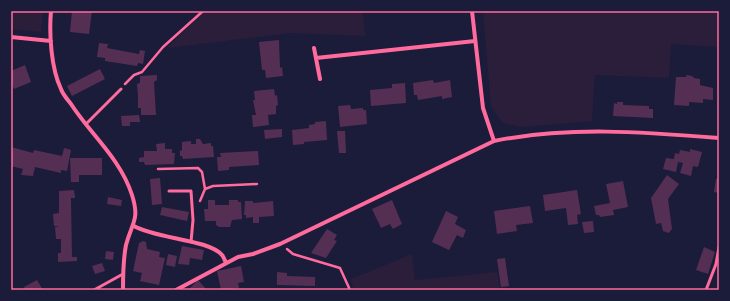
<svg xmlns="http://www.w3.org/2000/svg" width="730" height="301" font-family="'Source Sans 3',sans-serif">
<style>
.green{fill:#2a1e3b}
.building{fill:#542f53}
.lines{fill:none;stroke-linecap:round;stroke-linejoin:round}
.path{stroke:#ff6b9d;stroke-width:2.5}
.service{stroke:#ff6b9d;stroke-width:3}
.minor{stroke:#ff6b9d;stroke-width:4}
.neatline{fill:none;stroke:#ff6b9d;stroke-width:1.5}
</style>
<rect width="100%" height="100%" fill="#1b1b3a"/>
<!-- green -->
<path class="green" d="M11,11H43L41,32L11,29Z
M204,11H363L365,36L290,33L167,48Z
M483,11H719V47L671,44L669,78L595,75L592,121L521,127L503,123L491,107Z
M412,254L415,280L497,272L500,290H353L351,279Z"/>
<!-- building -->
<path class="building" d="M72,11H92L89,34L70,32Z
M279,40L280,68L282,67L283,76L266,78L265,70H262L259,42Z
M99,43L108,44L107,48L139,54L140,50L145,51L143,64L138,63L137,66L105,61V58L97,57Z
M25,65L31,82L14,89L11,82V71Z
M100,69L105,79L72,96L67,86Z
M157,75V80L154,82L156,115H141V108H138V97L137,84L140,83V76Z
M687,75L692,76L694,78L700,79V85L713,88V100L703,99V103L689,102V106L674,105L676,77H686Z
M433,80L434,83L450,80L452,97L442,99V96L418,100L417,95H414L413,83Z
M405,83L406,103L371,106L370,90L392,88V84Z
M274,89L275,96L277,95L278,105L276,106V114L268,115L269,125L253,127L252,115H256L253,100H255L254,91Z
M617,102H623V105L649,106V109H653V118L613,116L614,103L617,104Z
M350,105L351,109L363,108V110H366L367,124L340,127L338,106Z
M139,115L140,122H130V126H122L121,116Z
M326,121L327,140L304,142V144L293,145L292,130L309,128V125L315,124V122Z
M282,129V137L265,139L264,130Z
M337,131H345L346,153H339Z
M196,139H200L203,144L211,143V146H213L214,157L183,159L182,156H180V151L182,150V142L191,141V144H196Z
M165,143V149H172V153H175L174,164L145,165L144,162H139V158L144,157V151H157L156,144Z
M11,147L33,153L34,150L62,156L64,148L71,150L67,171L61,170V173L35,167L33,176L21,175L23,169L11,166Z
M690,149L702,152L698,167L693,166L691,176L680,173L683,163L678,162L676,172L663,169L666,158L674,159L675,153L679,154L680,150L690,152Z
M258,151L259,165L229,167V170L218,171L217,157H221L220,153Z
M70,158H102V175H79V182H71Z
M667,175L679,184L668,199L672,229L669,233L663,231L661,223L656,224L651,198Z
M160,178L162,204L152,205L150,179Z
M716,179H719V193L714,192Z
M623,181L628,207L613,210L614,215L600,217L599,215H596L594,206L610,203L606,184Z
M74,190L75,198H71L72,257H77V261L58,262V253H61V239H56L55,227L60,226H54L53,214L59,213V191Z
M577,190L581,214L577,215L578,224L568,225L566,208L545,211L543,195Z
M108,197L122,200L121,206L107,204Z
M208,200H215V205H229V200H238V202H241L242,219L232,220L230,227H219L216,225V221H205L204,209H208Z
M392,200L402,224L393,229L390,224L381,228L372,209Z
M245,201H253V203L273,201L274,216L259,217V223H253V217L246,218V215H244Z
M530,206L533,223L516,225L517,231L497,234L494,211Z
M162,207L189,212L187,221L160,215Z
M446,211L458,217L455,224L466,230L463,238L457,235L449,250L432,242Z
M593,221L594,232L584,233L582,222Z
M327,229L337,235L334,240L337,241L326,258L311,253Z
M143,241L146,242L147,249L160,252L159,257L165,258L159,285L140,281L142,273L133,271L139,243Z
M182,246L204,250L202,260L190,258L189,265L178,264Z
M704,247L715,252L708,274L696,270Z
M106,251L114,252L113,260L105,259Z
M168,254L177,256L175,267L166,265Z
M505,258L509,286L501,287L497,259Z
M102,263L105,271L95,274L92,266Z
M241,266L244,282L238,283L239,288L221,290L217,271Z
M277,272L287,273V276L315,277V286L277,285Z
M37,280L43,290H26L24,287Z
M198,280L206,289L205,290H192L190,288Z"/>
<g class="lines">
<!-- path -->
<path class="path" d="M125,84L134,75L142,72L163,47L203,11
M158,169L198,168L202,172L205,189
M200,201L205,189L213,186L257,184
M287,249L293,254L340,268L350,290"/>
<!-- service -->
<path class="service" d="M86,124L121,89
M169,191H191L193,220L191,242
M94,290L123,274
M706,290L716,264L719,247"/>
<!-- minor -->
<path class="minor" d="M51,11C49,34 51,68 61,89C63,95 68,100 71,104C91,135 120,158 132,195C140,220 132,222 126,245C123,260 123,275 123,290
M472,11L483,108L494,141
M11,37L51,41
M314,48L320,79
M316,58L475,41
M134,226C156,239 208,239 222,255C224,257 225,261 226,263
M176,290L238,257L253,254L280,244L494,141C568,126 644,132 719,138"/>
</g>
<!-- border -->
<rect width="730" height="301" fill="none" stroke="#1b1b3a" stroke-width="24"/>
<rect x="12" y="12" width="706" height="277" class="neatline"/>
</svg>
